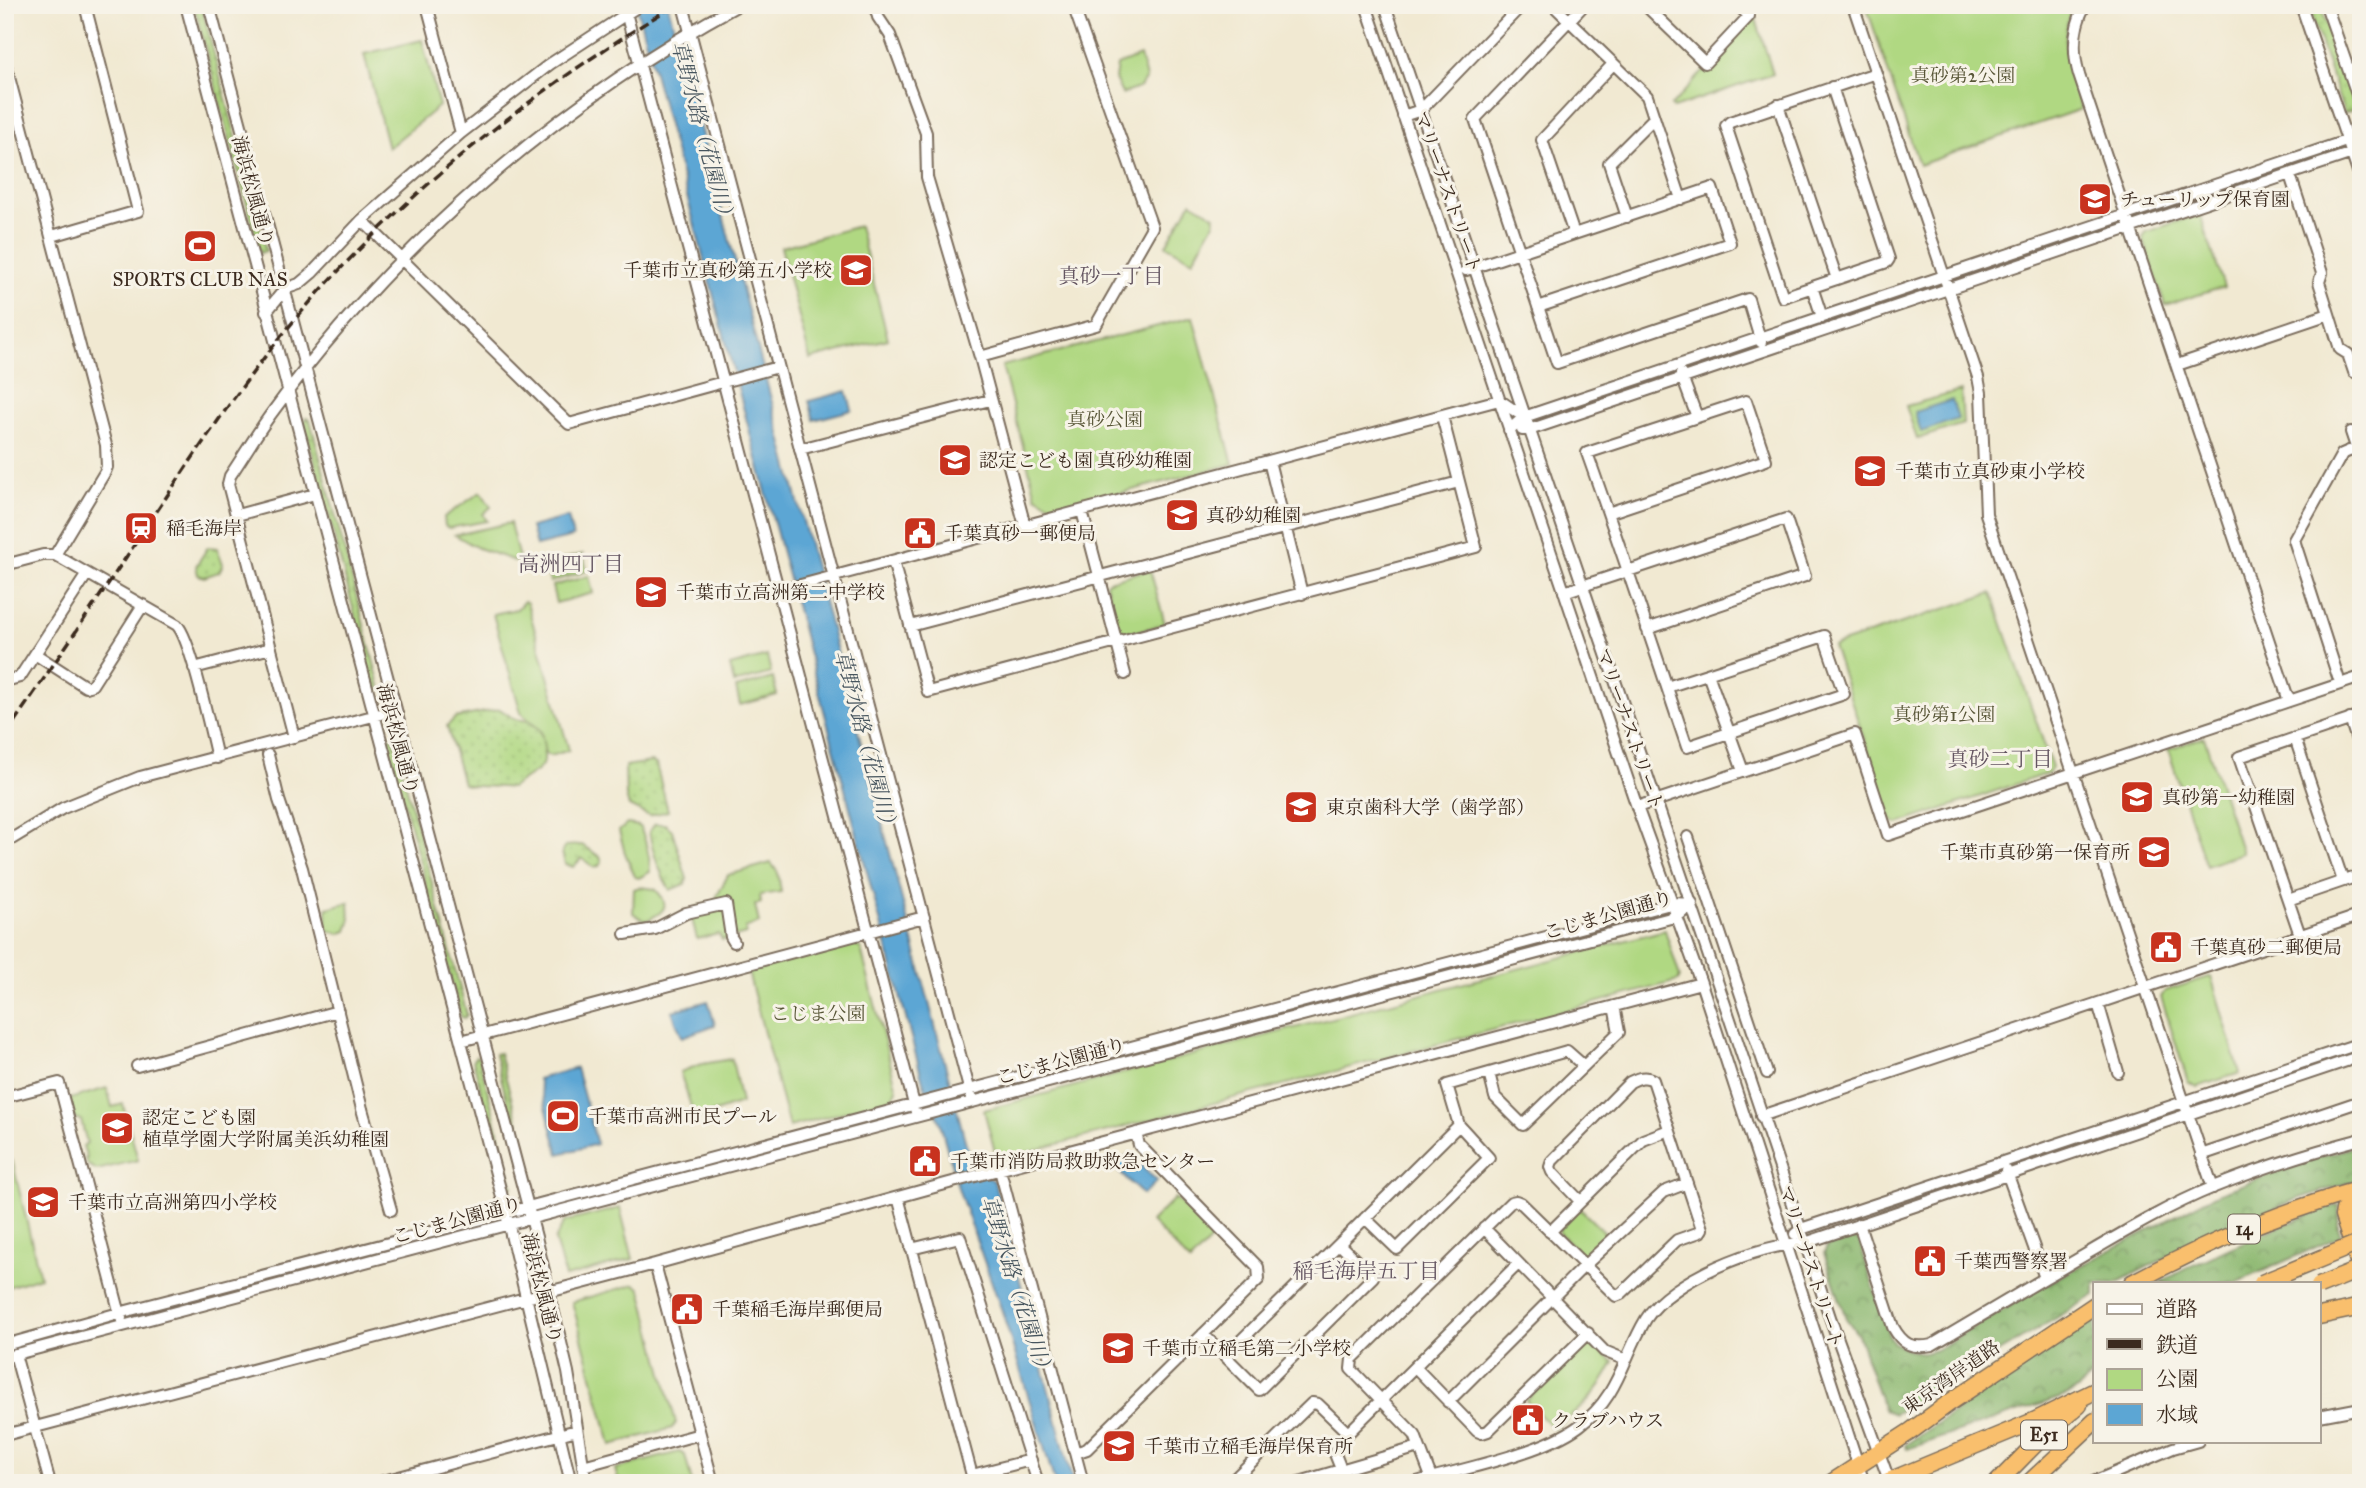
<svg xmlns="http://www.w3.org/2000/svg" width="2366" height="1488" font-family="'IM FELL Great Primer','Noto Serif JP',serif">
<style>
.grass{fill:url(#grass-dots);stroke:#768150;stroke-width:2}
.forest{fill:url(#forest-crowns);stroke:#647147;stroke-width:2}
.park{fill:#b0d882;stroke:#768150;stroke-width:2}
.water{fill:#5ca6d4;stroke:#4c6879;stroke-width:2}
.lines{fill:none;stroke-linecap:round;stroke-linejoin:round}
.minor-casing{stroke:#7b6d5d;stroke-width:14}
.highway-casing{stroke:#7b6d5d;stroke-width:19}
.minor{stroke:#fff;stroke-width:10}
.highway{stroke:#f9bf6d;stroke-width:16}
.rail{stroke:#3b2a1e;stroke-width:3.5;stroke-dasharray:10 5;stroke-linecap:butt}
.highway-bridge-casing{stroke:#7b6d5d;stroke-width:19;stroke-linecap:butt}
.highway-bridge{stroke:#f9bf6d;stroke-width:16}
.labels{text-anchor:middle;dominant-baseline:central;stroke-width:6;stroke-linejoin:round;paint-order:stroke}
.shield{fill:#f7f3e8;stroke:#73665b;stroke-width:2}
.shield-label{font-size:18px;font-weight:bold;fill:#3b2a1e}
.park-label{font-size:19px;fill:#585637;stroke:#f7f3e8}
.street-label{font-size:19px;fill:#3b2a1e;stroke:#f7f3e8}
.poi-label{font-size:19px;fill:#3b2a1e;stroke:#f7f3e8;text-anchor:start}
.water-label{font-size:21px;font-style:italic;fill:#47555e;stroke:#f7f3e8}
.neighbourhood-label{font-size:21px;fill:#645561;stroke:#f7f3e8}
</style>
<defs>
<pattern id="grass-dots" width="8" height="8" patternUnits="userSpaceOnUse" patternTransform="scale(1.75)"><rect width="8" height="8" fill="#b0d882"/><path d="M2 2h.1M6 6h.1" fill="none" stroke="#98ba70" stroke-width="1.8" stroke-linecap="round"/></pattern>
<pattern id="forest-crowns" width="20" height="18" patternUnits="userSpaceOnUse" patternTransform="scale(1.75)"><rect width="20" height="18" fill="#8cb870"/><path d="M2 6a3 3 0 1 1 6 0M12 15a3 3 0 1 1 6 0" fill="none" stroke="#74965b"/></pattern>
</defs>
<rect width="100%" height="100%" fill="#f7f3e8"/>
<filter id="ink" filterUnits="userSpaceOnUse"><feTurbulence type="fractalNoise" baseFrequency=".0143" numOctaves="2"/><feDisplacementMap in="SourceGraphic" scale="14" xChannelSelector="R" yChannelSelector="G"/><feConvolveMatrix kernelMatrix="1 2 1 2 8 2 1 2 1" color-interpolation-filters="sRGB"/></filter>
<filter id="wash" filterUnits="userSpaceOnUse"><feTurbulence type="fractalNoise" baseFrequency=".00686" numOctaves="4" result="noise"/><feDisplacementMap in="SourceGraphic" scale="28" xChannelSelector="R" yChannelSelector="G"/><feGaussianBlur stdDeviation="1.57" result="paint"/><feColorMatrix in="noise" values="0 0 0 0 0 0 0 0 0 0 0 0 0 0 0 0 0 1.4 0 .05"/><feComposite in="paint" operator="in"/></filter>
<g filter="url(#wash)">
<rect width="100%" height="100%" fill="#f1e9d2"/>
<!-- grass -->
<path class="grass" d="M194,5H201L266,251L260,253Z
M2308,5H2320L2356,109L2344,113Z
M306,418L310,420L380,686L378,690L374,688L304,421Z
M208,547L217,548L223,564L219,572L204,577L198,575L196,566Z
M500,709L514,719L529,721L539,730L544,741V762L538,770L511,788C494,785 480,788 463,784L447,726L455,718Z
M390,737L394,740L467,1015L464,1018L461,1017L388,741Z
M651,762L656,764L668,811L649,816L629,806L626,797L625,766Z
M655,824H665L672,830L687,879L685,884L670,890C659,872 653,854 649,832Z
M582,845L600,857L602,863L599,866L593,867L582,858L573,867L565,864L562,852L565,846Z
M499,1053L533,1177L530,1182L527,1178L495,1054Z
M476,1056L479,1058L513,1187L507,1189L473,1060Z"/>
<!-- forest -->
<path class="forest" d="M2361,1145V1179L2297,1199L2204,1238L2116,1283H2095V1295L1894,1414L1884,1410L1858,1335L1846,1318L1824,1253L1827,1246L1852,1238L1859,1241L1889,1336L1894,1343L1907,1350L1925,1353L1936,1350L2048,1283L2217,1194L2317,1157Z
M2339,1204L2338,1227L2341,1236L2236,1283H2159C2217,1252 2277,1226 2339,1204Z
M2095,1318V1375L2071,1394L1907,1449L1905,1445Z"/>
<!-- park -->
<path class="park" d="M1866,5H2073C2057,41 2070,74 2081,109L1919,165Z
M1755,16L1773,74L1673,108L1671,106Z
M422,40L439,106L388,148L364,54Z
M1140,56L1146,78L1139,88L1122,94L1115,79L1117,65Z
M1191,202L1215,216L1214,223L1193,260L1166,245Z
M2200,214L2224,287L2165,305L2143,238L2146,232Z
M859,226L888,339L810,359L781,247Z
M1193,317L1233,464L1059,509L1036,496L1002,366Z
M1961,391L1963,424L1917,439L1906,406Z
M481,492L491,507L483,514L487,521L449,528L445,526L444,517Z
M510,523L520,563L478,548L455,535Z
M583,554L587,571L550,582L545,564Z
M1150,569L1165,624L1123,635L1119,633L1106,584L1108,581Z
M589,576L593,593L556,603L552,586Z
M1992,593L2052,767L2049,773L1898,824L1891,820L1833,646Z
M524,601L527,603L569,750L550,756L545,754L541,731L521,713L493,614L517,609Z
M767,656L771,673L734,683L730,666Z
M773,678L777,695L740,705L736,688Z
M2204,737L2242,853L2206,866L2168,749Z
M627,824L639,826C646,839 650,857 650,872L639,878L635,877L625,853L619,831Z
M771,863L778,873L781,892L760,895L761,903L755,905L759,923L745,928L746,934L722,940L719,934L697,939L692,919L694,908L714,902L728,875Z
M640,887L655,889C673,907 663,913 645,921L633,913L634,889Z
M349,902L350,922L347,931L339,934L327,930V908Z
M1665,930L1680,977L1678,981L997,1160L984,1110Z
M854,943L861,949L897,1090L892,1099L789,1127L748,972Z
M2211,976L2240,1073L2197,1087L2188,1082L2161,997L2165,991Z
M732,1059L741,1103L695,1119L680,1072L702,1064Z
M107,1088L112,1107L123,1104L138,1160L97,1170L88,1165L85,1159L87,1158L83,1146L87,1144L81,1120L74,1118L70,1099Z
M12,1160L40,1277L5,1288V1162Z
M1175,1198L1214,1237L1190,1262L1151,1222Z
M620,1208L633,1259L565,1277L555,1240L564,1222Z
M1579,1208L1608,1236L1588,1257H1584L1559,1233V1229Z
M635,1284L641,1289L676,1423L672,1428L611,1445L572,1302Z
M1587,1341L1614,1362C1600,1391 1581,1410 1554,1429L1526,1401Z
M679,1452L685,1455L692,1483H619L615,1469Z"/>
<!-- water -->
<path class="water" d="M636,5H668L972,1167L994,1181L1073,1483H1055L1002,1311L959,1191L940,1123L923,1082Z
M847,391L852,410L814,420L809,401Z
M1952,400L1958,419L1921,432L1915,412Z
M568,517L573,537L536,546L531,527Z
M708,1001L715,1025L682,1037L672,1011Z
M576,1068L597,1144L559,1154L538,1079Z
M1129,1154L1157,1181L1143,1195L1115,1168Z"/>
</g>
<g filter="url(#ink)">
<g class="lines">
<!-- minor casing -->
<g class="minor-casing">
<path id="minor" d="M186,5L499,1185L571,1483
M209,5L536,1237L568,1372L586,1483
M427,5L461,133
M624,5L916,1112
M683,5L971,1096
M875,5L878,17L890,35L926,133L927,177L980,357
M1366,5L1637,807L1701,983L1864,1483
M1385,5L1704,942L1831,1320L1890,1483
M1553,5L1647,96L1681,199
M1584,5L1475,119L1557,363L1748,299L1761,342
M1645,5L1705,63L1749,16L1738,5
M1853,5L1978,377L1981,393L1986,514L2213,1188
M2085,5C2073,28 2072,50 2079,75L2289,701
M2301,5L2361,181
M2326,5L2361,106
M5,62L106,445L107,467L105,472L55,555
M1832,87L1889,259L1887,262L1783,297L1726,126L1730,122L1876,73
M1778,105L1837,279
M1403,116L1421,110L1522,5
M2292,181L2322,273L2319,282L2340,349L2348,354L2354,372
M1627,217L1609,163L1654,118
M362,220L569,424L778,367
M1574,234L1542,140L1613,64
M52,236L138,211L85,5
M1466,270L1712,188L1730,243L1538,307
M1812,287L1822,317
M266,312L285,289L299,284L312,273L362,220L461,133L550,64L640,5
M2183,363L2329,314
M1681,374L1697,417
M1509,430L1524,417L2361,136
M1522,430H1529L2361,150
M2351,432L2361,462
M800,449L990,400
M1269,461L1302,594
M1082,511L1125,674
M1608,513L1766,460L1746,401L1587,453C1622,551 1654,649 1687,747L1844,694L1824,636L1667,687
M237,515L315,494
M1025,526L980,357L1096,325L1152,227L1073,5
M893,561L928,692L1476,547L1442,416
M5,565L43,555H55L177,625C191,639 211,733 217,758
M778,591L1499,400L1524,417
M1564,592L1786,519L1805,576L1647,629
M910,626L1459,482
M35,654L86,687L92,685L143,605
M194,668L271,648
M1708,674L1743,771
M2338,677L2294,540L2342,454L2356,448
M5,681L20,677L87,574
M2350,719L2361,752
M294,737L228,484L230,476C245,454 258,431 274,410C395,244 558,103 738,5
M2295,738L2343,881
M268,755L279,800L302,868L362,1109L391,1210
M1637,807L1855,734L1888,835L2361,677
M1688,837L1767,1073
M5,843L63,808L140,777L396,710
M2288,900L2361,875
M625,934L655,929L686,913L726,904L731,937L734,942
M2300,935L2239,757L2361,716
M2098,1003L2118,1072
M461,1041L924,917
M137,1066L338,1011
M1489,1073L1495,1097L1523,1125L1619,1032L1614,1006
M5,1097L59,1083L121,1318
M1761,1116L2361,915
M2201,1155L2361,1101
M1000,1170L1083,1483
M898,1197L974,1483
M1365,1218L1397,1249L1489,1158L1459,1125L1447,1085L1567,1051L1584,1066
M1859,1224L1893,1327C1903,1345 1912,1349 1932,1345L2045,1278L2006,1170
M1484,1228L1604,1351L1626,1360
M1550,1232L1643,1140L1669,1130
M1795,1234L1801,1229L2361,1043
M1339,1244L1459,1125
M911,1249L960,1237L1038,1483
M655,1264L713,1483
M2045,1278C2100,1247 2155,1211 2214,1187C2261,1168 2311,1152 2361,1139
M1203,1334L1259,1390L1373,1277L1339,1244L1225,1356
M5,1345L119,1313L528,1207L1674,903L1692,904
M15,1354L50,1483
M5,1357L1678,916L1692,904
M1415,1367L1477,1431L1482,1433L1488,1431L1588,1333
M1448,1402L1584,1266L1664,1192L1687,1183
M2319,1416L2361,1408
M5,1435L655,1264L949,1183L1701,983
M1075,1453L1087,1449L1259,1279L1258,1267L1139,1145L1136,1133
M583,1466L700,1434
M1341,1469L1335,1454L1337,1444L1518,1264
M972,1475L1031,1460
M1431,1477L1415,1435L1351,1369L1352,1359L1511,1202L1516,1201L1521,1203L1616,1296L1621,1294L1677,1240L1700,1232L1702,1229L1653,1080C1645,1075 1638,1078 1630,1082L1552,1161L1550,1167L1552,1172L1580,1201
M376,1483L577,1430
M1230,1483L1312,1403L1318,1404L1348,1433
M1296,1483L1419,1447
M1413,1483C1460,1469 1541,1454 1579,1426C1619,1397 1623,1357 1646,1319C1670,1280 1761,1243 1805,1243L2361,1056
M2091,1483L2173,1448L2198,1441"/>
</g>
<!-- highway casing -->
<g class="highway-casing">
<path id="highway" d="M2358,1190L2344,1210L2343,1216L2361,1271
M2132,1283C2205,1244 2281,1211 2361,1189
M2319,1316L2361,1307
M1831,1483L1911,1431L1949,1403L2095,1305
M1884,1483L2034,1421L2095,1391
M1997,1483L2048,1431L2079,1405
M2029,1483L2095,1421"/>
</g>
<!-- minor -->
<use href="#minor" class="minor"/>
<!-- highway -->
<use href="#highway" class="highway"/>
<!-- rail -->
<path class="rail" d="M5,735C55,663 104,590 153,517C203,442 252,367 312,300C415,183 542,85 675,5"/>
<!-- highway-bridge casing -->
<g class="highway-bridge-casing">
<path id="highway-bridge" d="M2262,1283L2361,1242
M2319,1286L2361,1269"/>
</g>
<!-- highway-bridge -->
<use href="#highway-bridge" class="highway-bridge"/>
</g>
</g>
<!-- icons -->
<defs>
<g id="school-square" transform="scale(1.75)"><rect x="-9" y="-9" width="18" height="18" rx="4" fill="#c8321e" stroke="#f7f3e8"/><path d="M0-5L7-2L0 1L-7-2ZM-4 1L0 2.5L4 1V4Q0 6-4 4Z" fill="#fff"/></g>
<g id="stadium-square" transform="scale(1.75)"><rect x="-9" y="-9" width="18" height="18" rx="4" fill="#c8321e" stroke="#f7f3e8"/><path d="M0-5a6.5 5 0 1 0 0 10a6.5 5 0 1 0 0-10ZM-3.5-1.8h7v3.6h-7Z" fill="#fff"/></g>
<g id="station-square" transform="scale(1.75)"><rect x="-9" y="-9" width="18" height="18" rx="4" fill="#c8321e" stroke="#f7f3e8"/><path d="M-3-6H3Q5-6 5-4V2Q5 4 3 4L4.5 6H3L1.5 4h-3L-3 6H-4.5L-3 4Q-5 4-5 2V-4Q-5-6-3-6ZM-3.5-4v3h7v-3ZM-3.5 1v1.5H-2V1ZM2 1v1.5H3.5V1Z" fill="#fff"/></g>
<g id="civic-square" transform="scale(1.75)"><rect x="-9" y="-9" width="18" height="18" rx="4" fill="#c8321e" stroke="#f7f3e8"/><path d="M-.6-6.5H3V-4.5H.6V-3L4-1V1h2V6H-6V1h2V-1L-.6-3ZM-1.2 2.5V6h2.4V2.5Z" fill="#fff"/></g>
<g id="university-square" transform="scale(1.75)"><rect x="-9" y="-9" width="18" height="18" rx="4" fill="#c8321e" stroke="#f7f3e8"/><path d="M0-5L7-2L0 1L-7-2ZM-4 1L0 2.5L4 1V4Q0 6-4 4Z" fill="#fff"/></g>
</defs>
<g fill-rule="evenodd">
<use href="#school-square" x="2095" y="199"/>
<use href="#stadium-square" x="200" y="246"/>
<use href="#school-square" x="856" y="270"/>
<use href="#school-square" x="955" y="460"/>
<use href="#school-square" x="1870" y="471"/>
<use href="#school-square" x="1182" y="515"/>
<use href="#station-square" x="141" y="528"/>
<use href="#civic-square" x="920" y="533"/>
<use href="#school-square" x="651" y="592"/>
<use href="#school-square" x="2137" y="797"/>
<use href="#university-square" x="1301" y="807"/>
<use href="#school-square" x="2154" y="852"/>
<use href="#civic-square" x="2166" y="947"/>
<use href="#stadium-square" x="563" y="1116"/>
<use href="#school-square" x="117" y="1128"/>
<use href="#civic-square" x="925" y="1161"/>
<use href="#school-square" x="43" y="1202"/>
<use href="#civic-square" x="1930" y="1261"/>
<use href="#civic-square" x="687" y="1309"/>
<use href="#school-square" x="1118" y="1348"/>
<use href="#civic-square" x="1528" y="1420"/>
<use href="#school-square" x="1119" y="1446"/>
</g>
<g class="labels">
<!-- shield labels -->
<g class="shield">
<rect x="2228" y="1214.5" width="32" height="29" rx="5"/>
<rect x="2021" y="1420.5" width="46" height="29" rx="5"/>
</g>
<g class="shield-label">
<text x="2244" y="1229">14</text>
<text x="2044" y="1435">E51</text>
</g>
<!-- park labels -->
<g class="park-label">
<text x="1963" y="75">真砂第2公園</text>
<text x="1105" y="419">真砂公園</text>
<text x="1944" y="714">真砂第1公園</text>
<text x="818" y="1013">こじま公園</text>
</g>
<!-- street labels -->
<g class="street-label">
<text transform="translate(253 191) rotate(75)">海浜松風通り</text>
<text transform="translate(1448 192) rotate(71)">マリーナストリート</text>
<text transform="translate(1630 729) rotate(71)">マリーナストリート</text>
<text transform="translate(398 739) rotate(75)">海浜松風通り</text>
<text transform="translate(1608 915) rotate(-16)">こじま公園通り</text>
<text transform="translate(1061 1061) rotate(-15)">こじま公園通り</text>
<text transform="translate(457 1220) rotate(-15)">こじま公園通り</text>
<text transform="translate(1811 1267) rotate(72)">マリーナストリート</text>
<text transform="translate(542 1288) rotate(76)">海浜松風通り</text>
<text transform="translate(1951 1377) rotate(-35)">東京湾岸道路</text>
</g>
<!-- poi labels -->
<g class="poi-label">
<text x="2120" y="199">チューリップ保育園</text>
<text x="832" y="270" text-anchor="end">千葉市立真砂第五小学校</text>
<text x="200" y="279" text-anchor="middle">SPORTS CLUB NAS</text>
<text x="979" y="460">認定こども園 真砂幼稚園</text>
<text x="1895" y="471">千葉市立真砂東小学校</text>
<text x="1206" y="515">真砂幼稚園</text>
<text x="166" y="528">稲毛海岸</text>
<text x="944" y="533">千葉真砂一郵便局</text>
<text x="676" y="592">千葉市立高洲第二中学校</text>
<text x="2162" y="797">真砂第一幼稚園</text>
<text x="1326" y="807">東京歯科大学（歯学部）</text>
<text x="2130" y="852" text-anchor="end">千葉市真砂第一保育所</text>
<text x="2190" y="947">千葉真砂二郵便局</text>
<text x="588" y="1116">千葉市高洲市民プール</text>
<text x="142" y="1117">認定こども園<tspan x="142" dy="22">植草学園大学附属美浜幼稚園</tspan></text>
<text x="950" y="1161">千葉市消防局救助救急センター</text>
<text x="68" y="1202">千葉市立高洲第四小学校</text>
<text x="1954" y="1261">千葉西警察署</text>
<text x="712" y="1309">千葉稲毛海岸郵便局</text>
<text x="1142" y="1348">千葉市立稲毛第二小学校</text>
<text x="1552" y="1420">クラブハウス</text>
<text x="1144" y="1446">千葉市立稲毛海岸保育所</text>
</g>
<!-- water labels -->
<g class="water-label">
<text transform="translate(703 133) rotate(75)">草野水路（花園川）</text>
<text transform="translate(866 742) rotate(75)">草野水路（花園川）</text>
<text transform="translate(1017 1287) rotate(72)">草野水路（花園川）</text>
</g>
<!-- neighbourhood labels -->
<g class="neighbourhood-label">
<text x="1111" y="276">真砂一丁目</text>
<text x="571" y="564">高洲四丁目</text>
<text x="2000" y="759">真砂二丁目</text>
<text x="1366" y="1271">稲毛海岸五丁目</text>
</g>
</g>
<!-- margin -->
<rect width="2366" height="1488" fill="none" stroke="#f7f3e8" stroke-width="28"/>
<!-- legend -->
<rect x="2093" y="1282" width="228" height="161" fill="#f7f3e8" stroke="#aca397" stroke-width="2"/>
<rect x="2107" y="1304" width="35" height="10" fill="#ffffff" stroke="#aca397" stroke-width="2"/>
<text x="2156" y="1316" font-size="21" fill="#3b2a1e">道路</text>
<rect x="2107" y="1339" width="35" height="10" fill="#3b2a1e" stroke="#aca397" stroke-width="2"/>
<text x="2156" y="1352" font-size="21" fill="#3b2a1e">鉄道</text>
<rect x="2107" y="1369" width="35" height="21" fill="#b0d882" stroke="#aca397" stroke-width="2"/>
<text x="2156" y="1386" font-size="21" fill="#3b2a1e">公園</text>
<rect x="2107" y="1404" width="35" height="21" fill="#5ca6d4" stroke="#aca397" stroke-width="2"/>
<text x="2156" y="1422" font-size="21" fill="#3b2a1e">水域</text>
</svg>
